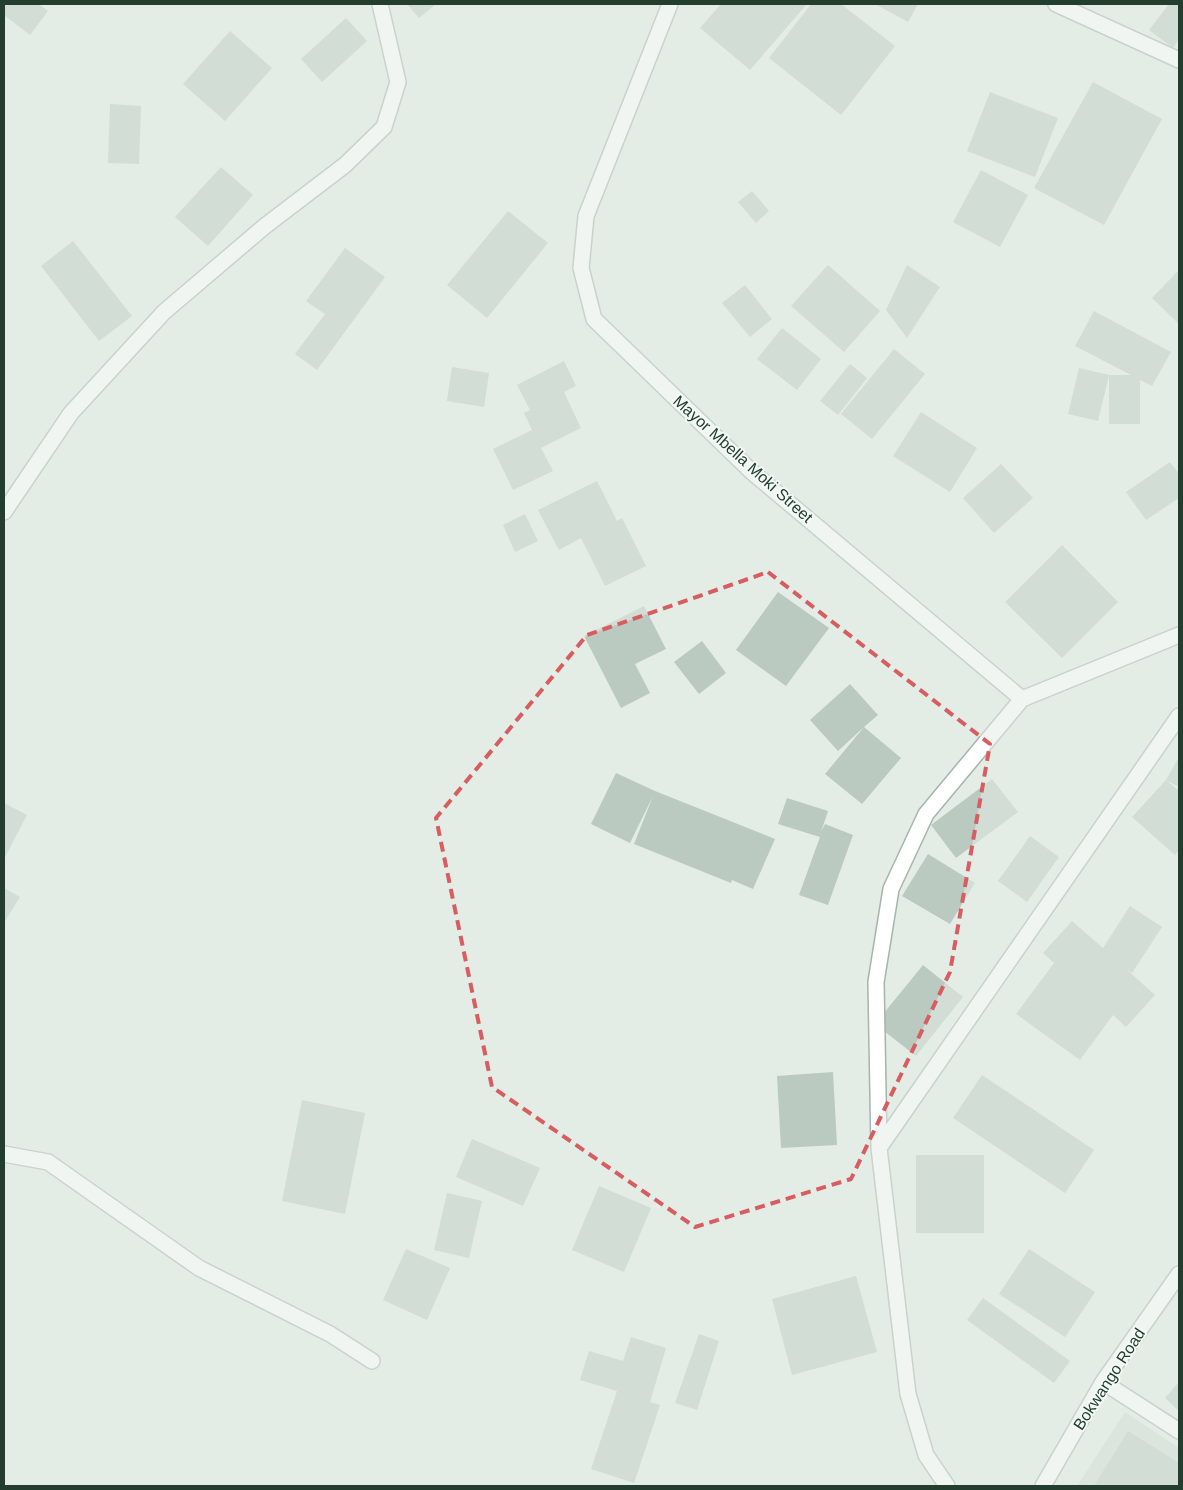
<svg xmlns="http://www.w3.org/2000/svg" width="1183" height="1490" font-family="Arial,sans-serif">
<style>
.built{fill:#d1dcd4}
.building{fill:#bbcac0}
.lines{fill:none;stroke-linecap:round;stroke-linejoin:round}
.minor-casing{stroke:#a6b4ab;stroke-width:18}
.minor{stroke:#fff;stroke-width:15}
.marked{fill:none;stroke:#d85d60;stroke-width:4;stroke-dasharray:10 6;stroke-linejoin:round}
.labels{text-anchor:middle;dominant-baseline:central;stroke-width:4;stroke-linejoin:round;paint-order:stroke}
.street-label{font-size:16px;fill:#233d2f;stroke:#f3f9f4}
</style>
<rect width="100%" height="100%" fill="#e3ece5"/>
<!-- built -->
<path class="built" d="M1125,1412L1179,1448V1486H1077Z"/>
<!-- building -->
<path class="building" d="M4,4H39L48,11L30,35L4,15Z
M407,4H436L419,18Z
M721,4H807L750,70L700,28Z
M811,4H841L895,46L841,115L769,58Z
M875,4H918L908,22Z
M1169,4H1179V39L1173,48L1149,30Z
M346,18L367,41L322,82L301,59Z
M230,31L272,68L225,121L183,84Z
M1093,82L1162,119L1104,225L1034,188Z
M990,92L1058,118L1035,177L967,151Z
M110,104L141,106L139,164L108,163Z
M221,167L253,195L208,246L175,217Z
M981,170L1028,195L1000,247L953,222Z
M752,191L769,211L756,223L738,202Z
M508,211L548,243L487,318L447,285Z
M73,241L132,316L99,341L41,266Z
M345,248L385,277L317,370L295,354L325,314L306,301Z
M828,265L880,311L844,352L791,306Z
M907,265L940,287L907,338L886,310Z
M1179,270V324L1152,298Z
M745,285L772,319L750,337L722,303Z
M1094,311L1171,352L1152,386L1140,380V424H1109V375H1131L1075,346Z
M782,328L821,359L797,390L757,359Z
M894,349L925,374L872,439L841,414Z
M564,361L576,386L564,392L581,428L541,448L553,471L513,490L493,449L532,430L524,413L530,410L517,385Z
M850,364L867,378L838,415L820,401Z
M452,367L489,373L484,407L447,401Z
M1079,368L1109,375L1098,421L1068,414Z
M921,412L977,448L950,492L893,456Z
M1170,462L1179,474V498L1146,520L1126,492Z
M1001,464L1033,498L994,533L963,498Z
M597,481L617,521L622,518L646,566L605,586L581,538L559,550L538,510Z
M525,514L538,541L515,552L503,525Z
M1062,545L1118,602L1062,658L1005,602Z
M778,592L829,628L786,686L736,650Z
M644,606L666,649L635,664L650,693L621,708L584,636Z
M702,641L726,673L699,694L674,662Z
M850,684L878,715L864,727L901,758L862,804L825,774L864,727L838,751L810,720Z
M1179,757V787L1166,780Z
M616,773L655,791L775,839L753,889L732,880L731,883L634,844L653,796L630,843L591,824Z
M992,779L1018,812L956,858L931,825Z
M1166,780L1179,791V850L1175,855L1132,817Z
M787,798L828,811L821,832L825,824L853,835L828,905L799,895L820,837L778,824Z
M4,803L27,815L4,859Z
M1030,836L1059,857L1027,902L998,881Z
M928,854L975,883L950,924L902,896Z
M4,888L20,897L4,923Z
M1130,906L1162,927L1132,973L1126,969L1155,995L1126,1027L1113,1015L1080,1060L1016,1014L1054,963L1043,953L1072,921L1103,948Z
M923,965L963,997L916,1056L875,1024Z
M833,1072L837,1145L781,1148L777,1076Z
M982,1075L1094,1150L1065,1193L953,1118Z
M302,1100L365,1113L345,1214L282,1201Z
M472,1139L540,1168L523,1206L456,1177Z
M916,1155H984V1233H916Z
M599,1186L651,1208L624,1272L572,1250Z
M447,1193L482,1201L469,1258L434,1250Z
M406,1249L450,1268L427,1320L383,1300Z
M1029,1249L1095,1292L1065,1337L999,1294Z
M856,1276L877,1352L792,1375L772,1299Z
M983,1298L1070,1361L1054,1383L967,1320Z
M699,1334L719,1341L697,1410L675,1403Z
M631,1337L666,1348L650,1402L660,1405L634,1483L591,1469L617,1391L580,1380L589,1351L623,1361Z
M1179,1382V1411L1165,1398Z
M1128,1431L1179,1463V1486H1094Z"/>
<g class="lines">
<!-- minor casing -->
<g class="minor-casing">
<path id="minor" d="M670,4L586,216L581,268L594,319L752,472L1022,699L1179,635
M1056,4L1179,60
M4,512L71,413L164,312L265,226L345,165L384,127L398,82L380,4
M879,1148L1179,716
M4,1154L48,1162L199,1268L330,1334L372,1361
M1103,1382L1179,1431
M947,1486L926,1455L908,1394L879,1148L876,982L891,889L926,814L1022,699
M1043,1486L1103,1382L1179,1274"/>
</g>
<!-- minor -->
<use href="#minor" class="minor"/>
</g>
<!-- marked area -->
<path d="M0 0H1183V1490H0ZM768,572L990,744L950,972L851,1179L695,1227L492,1087L436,818L587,635Z" fill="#e3ece5" fill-opacity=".55" fill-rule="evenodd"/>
<path class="marked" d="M768,572L990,744L950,972L851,1179L695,1227L492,1087L436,818L587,635Z"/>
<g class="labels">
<!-- street labels -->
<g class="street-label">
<text transform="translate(743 459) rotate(42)">Mayor Mbella Moki Street</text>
<text transform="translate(1109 1379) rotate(-57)">Bokwango Road</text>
</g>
</g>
<!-- border -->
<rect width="1183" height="1490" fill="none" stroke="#233d2f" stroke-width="10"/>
</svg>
